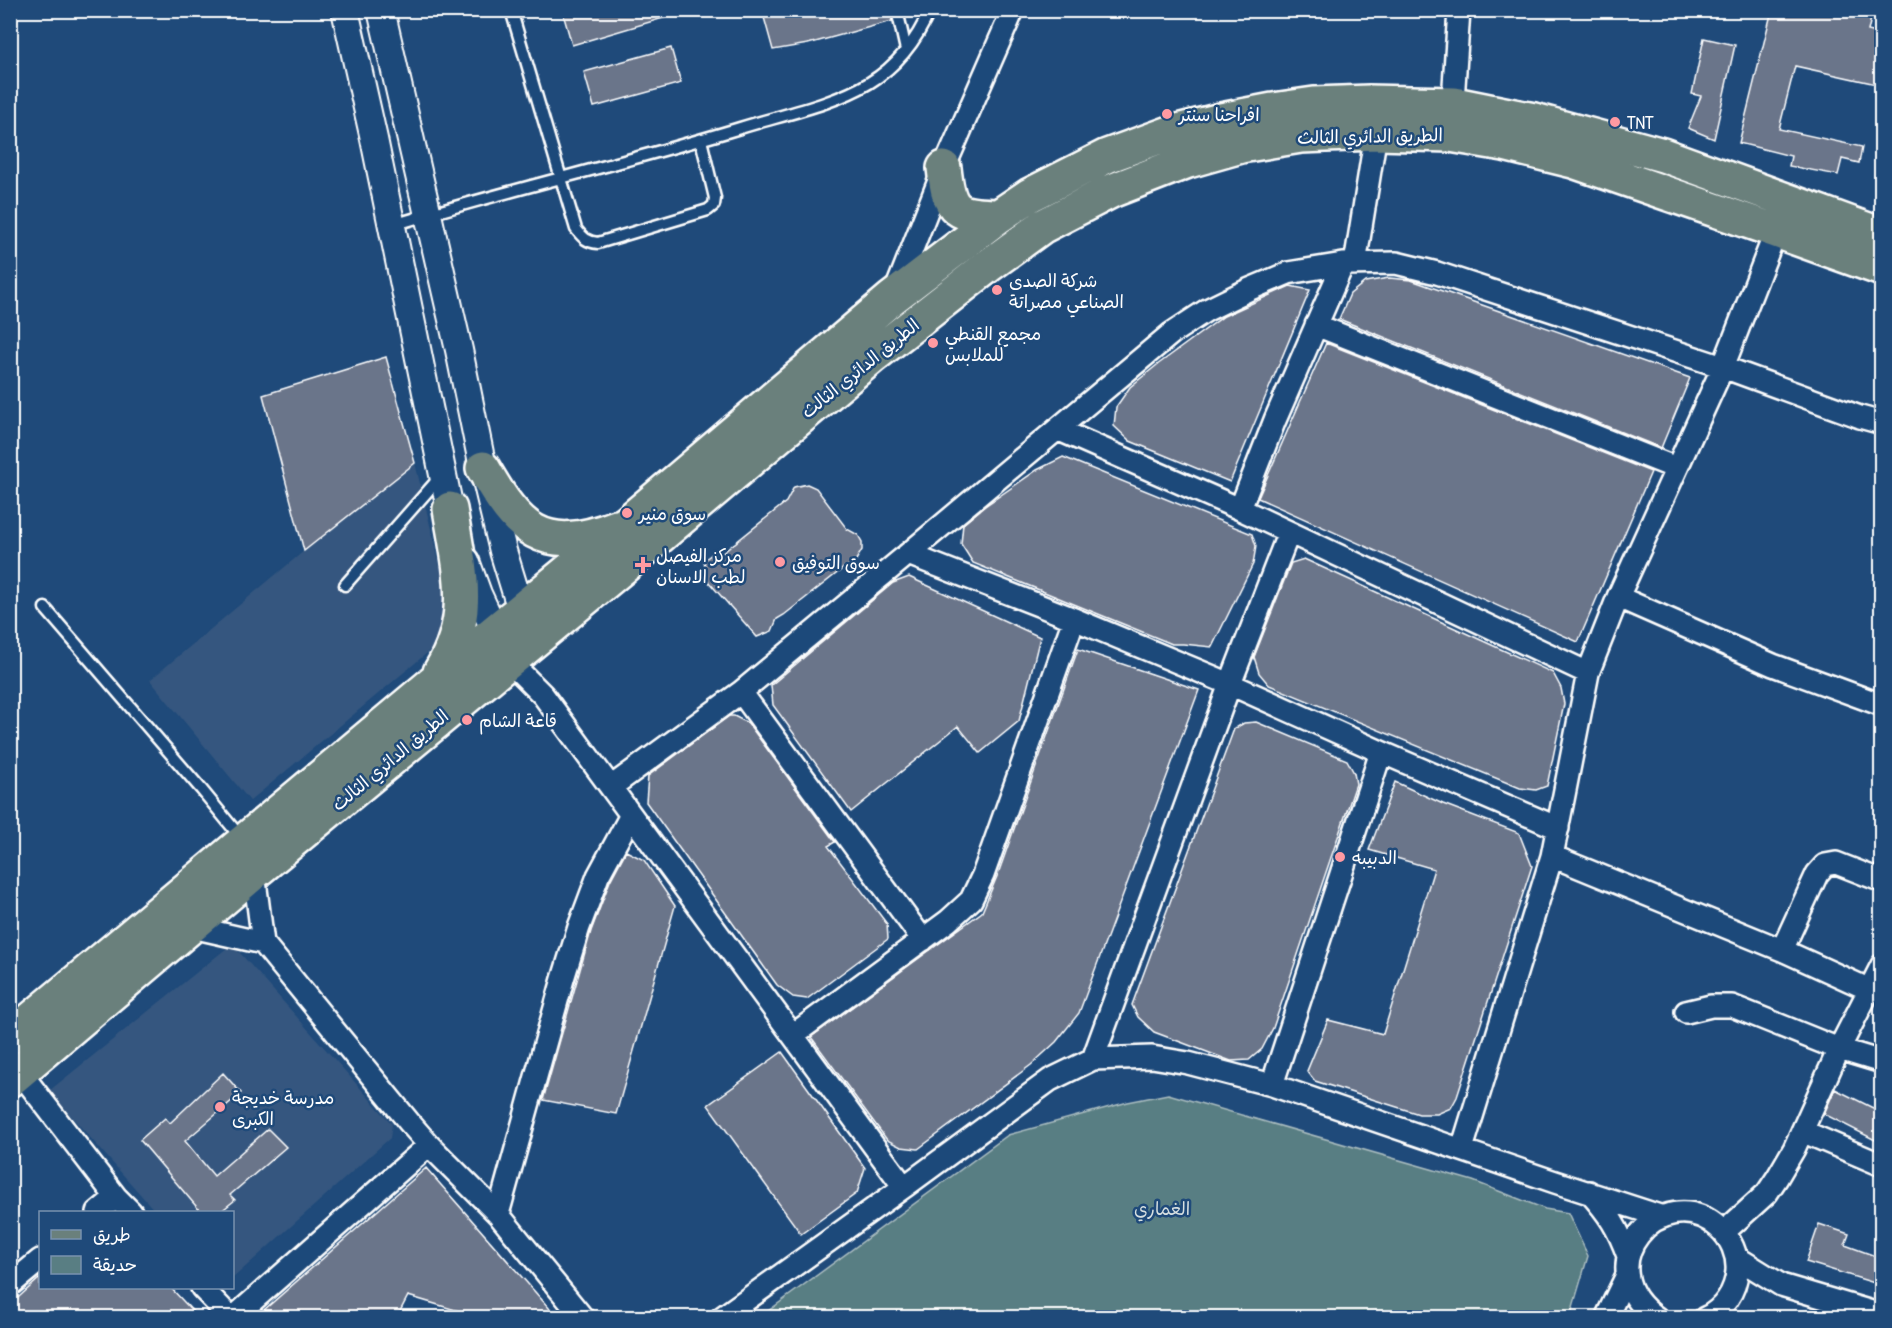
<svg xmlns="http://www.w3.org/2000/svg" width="1892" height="1328" font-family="'Patrick Hand','Playpen Sans Arabic',sans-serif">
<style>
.built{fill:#36577f}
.green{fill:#597e83;stroke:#acbec1;stroke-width:1.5}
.building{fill:#6b748a;stroke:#fff;stroke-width:1.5}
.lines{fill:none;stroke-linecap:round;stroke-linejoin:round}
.service-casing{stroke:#fff;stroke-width:15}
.minor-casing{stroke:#fff;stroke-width:26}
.tertiary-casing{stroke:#fff;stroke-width:30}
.primary-casing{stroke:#fff;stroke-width:38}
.service{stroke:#1f4a7a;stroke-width:10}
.minor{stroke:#1f4a7a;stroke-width:21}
.tertiary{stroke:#1f4a7a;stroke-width:26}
.primary{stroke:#6a807c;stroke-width:33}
.poi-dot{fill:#ff9aa2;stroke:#1f4a7a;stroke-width:2}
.labels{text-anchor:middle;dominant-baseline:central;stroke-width:5;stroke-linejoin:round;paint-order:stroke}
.poi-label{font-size:18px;fill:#fff;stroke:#1f4a7a;text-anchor:start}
.street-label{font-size:18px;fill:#fff;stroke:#1f4a7a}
.park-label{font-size:18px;fill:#d6dfe0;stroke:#1f4a7a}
</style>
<rect width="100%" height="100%" fill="#1f4a7a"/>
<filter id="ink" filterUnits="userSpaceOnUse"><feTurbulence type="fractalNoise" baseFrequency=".0167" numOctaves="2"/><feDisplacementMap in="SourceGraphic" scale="12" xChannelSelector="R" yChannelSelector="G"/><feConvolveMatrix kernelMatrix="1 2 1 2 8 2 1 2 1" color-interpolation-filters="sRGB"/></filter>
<g filter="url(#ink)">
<!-- built -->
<path class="built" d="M415,463L448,600L433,648L250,801L150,680L304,551Z
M232,944L392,1124L390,1138L233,1278L232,1212H156L49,1091Z"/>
<!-- green -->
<path class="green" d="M1168,1094L1473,1181L1545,1209L1568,1213L1588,1256L1570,1317H760L1008,1135L1128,1102Z"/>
<!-- building -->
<path class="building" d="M562,10H677V14L572,45Z
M762,10H890L892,21L808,44L773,50Z
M1772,10H1873L1868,31L1881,34V85L1795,66L1779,129L1862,147L1859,163L1842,159L1838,175L1789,166L1791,156L1739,143Z
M1704,38L1735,45L1714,139L1688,128L1701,96L1692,94Z
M671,48L681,83L594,107L584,72Z
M1389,278L1411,280L1690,378L1661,448L1339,319L1350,294L1365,282Z
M1290,286L1310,290L1230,482L1130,441L1114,426L1116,407L1130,387L1157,365L1224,316Z
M1326,343L1651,472L1578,642L1258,498Z
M386,357L415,463L304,551L263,395Z
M1063,457L1252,534L1256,546L1253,564L1212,647L1183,644H1172L973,563L961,544L963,524L985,506L1037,470Z
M807,484L816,488L847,529L858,535L862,542V550L853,565L845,567L784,615L777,619L772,631L757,637L707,580L704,560L712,554L720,555L786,502L794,487Z
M1304,559L1553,673L1561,688L1564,704L1547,786L1536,790L1520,788L1269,685L1259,673L1254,657L1291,563Z
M909,577L1040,637L1019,721L980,753L958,726L851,812L773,705L771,685L893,583Z
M1078,649L1199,690L1079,1013L1056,1042L1031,1065L918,1149L901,1147L887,1140L811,1037L982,912L998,874Z
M729,716H734L748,723L835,842L828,846L887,924L888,939L807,999L793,997L777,985L646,802L648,776Z
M1256,722L1347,760L1354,773L1356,784L1273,1028L1262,1049L1249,1060L1231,1061L1154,1032L1138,1017L1132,1005L1234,729L1244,723Z
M1395,782L1443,804L1519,833L1532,866L1457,1097L1451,1108L1437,1114H1419L1315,1081L1307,1071L1328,1020L1383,1034L1434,869L1369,850Z
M626,851L644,860L675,906L616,1114L543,1100L591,931L610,881Z
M782,1052L865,1168L857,1193L801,1234L708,1105Z
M223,1073L241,1093L185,1141L214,1176L268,1129L286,1147L230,1195L235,1200L220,1212H201L140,1140L165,1118L170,1123Z
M1835,1089L1881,1112V1143L1824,1114Z
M426,1168L557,1317H479L408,1296L397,1317H256Z
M1819,1224L1849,1234L1845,1245L1881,1258V1285L1806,1262Z
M40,1278V1287H170L198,1317H10V1305Z"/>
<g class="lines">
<!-- service casing -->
<g class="service-casing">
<path id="service" d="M511,10L576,229C583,238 587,242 598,243L708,210L714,205L715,198L701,140
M897,10L906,50
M393,225C508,190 625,163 740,128C781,115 833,105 869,83C897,66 917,40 930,10
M345,585L441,476
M45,608L201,789L242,839"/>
</g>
<!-- minor casing -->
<g class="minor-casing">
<path id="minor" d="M1452,116L1459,10
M1355,264L1376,133
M894,295L944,168L1013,10
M1316,325L1676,468
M1057,429L1240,509L1588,673
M1240,509L1275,420L1343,264
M908,554L1074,619L1230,684L1381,752L1558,828
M1618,597L1773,665L1882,705
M509,661L543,695L904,1187L1050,1080L1093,1059L1152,1057L1188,1063L1272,1085L1555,1182L1663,1217
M741,692L923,940
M611,787L741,692L908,554L1172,333L1207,310L1250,289L1288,273L1343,264L1396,263L1437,273L1723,367L1860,417L1882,423
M1552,856L1782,950L1817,874L1825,865L1836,863L1882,881
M254,873L263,943L409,1122L429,1145L498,1214L583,1318
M192,927L263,943
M1782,950L1868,989
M1686,1012L1711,1006H1732L1839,1049L1882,1062
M793,1035L948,921L971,900L983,875L1074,619
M1093,1059L1230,684L1289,532
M20,1072L116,1197
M1272,1085L1381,752
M1802,1131L1882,1165
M1462,1149L1552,856L1588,673L1618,597L1723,367L1776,231
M1589,1192C1609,1214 1618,1228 1628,1256
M98,1212L116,1197L131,1212
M498,1214L563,979L579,927L598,876L631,815
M1724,1232L1767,1193L1777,1178L1794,1149L1839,1049L1882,965
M1736,1257L1781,1285L1882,1315
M10,1285L40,1260
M202,1288L231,1318
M233,1318L429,1145
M721,1318L904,1187
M1606,1318L1627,1275
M1657,1318C1583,1267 1662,1178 1718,1227C1731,1238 1738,1255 1737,1271C1736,1291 1723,1310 1705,1318"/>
</g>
<!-- tertiary casing -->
<g class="tertiary-casing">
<path id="tertiary" d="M345,10L374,139L450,509L455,526
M381,10L459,350L483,468L503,551L526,626
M466,561L478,594L502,646"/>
</g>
<!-- primary casing -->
<g class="primary-casing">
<path id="primary" d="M944,168C949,213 956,215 999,216
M483,468C518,529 542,556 616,527
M440,672C474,617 460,569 450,509
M10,1037L495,631L628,522L892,298L999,216L1030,195L1107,156L1170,133L1221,120L1273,110L1314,104L1369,102L1454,104L1534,120L1663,155L1882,235
M10,1080L254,873L639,554L873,356L988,266L1043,226L1111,191L1188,161L1241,146L1301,136L1376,133L1450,135L1504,144L1573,161L1776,231L1882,269"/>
</g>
<!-- service -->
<use href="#service" class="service"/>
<!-- minor -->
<use href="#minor" class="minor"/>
<!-- tertiary -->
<use href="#tertiary" class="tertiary"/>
<!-- primary -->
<use href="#primary" class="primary"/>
</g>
</g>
<!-- markers -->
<g class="poi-dot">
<circle cx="1167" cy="114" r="6"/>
<circle cx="1615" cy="122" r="6"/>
<circle cx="997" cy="290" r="6"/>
<circle cx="933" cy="343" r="6"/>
<circle cx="627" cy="513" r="6"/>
<circle cx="780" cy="562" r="6"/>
<path d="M640 556h6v6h6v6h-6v6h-6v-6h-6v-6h6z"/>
<circle cx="467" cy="720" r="6"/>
<circle cx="1340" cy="857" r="6"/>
<circle cx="220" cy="1107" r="6"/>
</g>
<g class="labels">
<!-- poi labels -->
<g class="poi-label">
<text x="1179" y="114">افراحنا سنتر</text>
<text x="1627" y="122">TNT</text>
<text x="1009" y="280">شركة الصدى<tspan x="1009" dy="21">الصناعي مصراتة</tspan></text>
<text x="945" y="333">مجمع القنطي<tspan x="945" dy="21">للملابس</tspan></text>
<text x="639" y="513">سوق منير</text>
<text x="656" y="555">مركز الفيصل<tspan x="656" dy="21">لطب الاسنان</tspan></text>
<text x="792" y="562">سوق التوفيق</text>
<text x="479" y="720">قاعة الشام</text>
<text x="1352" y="857">الدبيبه</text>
<text x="232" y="1097">مدرسة خديجة<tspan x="232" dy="21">الكبرى</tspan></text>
</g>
<!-- street labels -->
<g class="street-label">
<text transform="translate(1370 136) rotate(-1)">الطريق الدائري الثالث</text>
<text transform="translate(860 368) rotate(-39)">الطريق الدائري الثالث</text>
<text transform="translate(390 760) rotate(-40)">الطريق الدائري الثالث</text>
</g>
<!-- park labels -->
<g class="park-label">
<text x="1162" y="1208">الغماري</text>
</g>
</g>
<!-- margin -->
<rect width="1892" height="1328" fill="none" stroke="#1f4a7a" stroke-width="36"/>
<rect x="18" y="18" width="1856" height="1292" fill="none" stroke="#fff" stroke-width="2" filter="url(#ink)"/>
<!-- legend -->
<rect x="39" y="1211" width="195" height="78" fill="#1f4a7a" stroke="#7992af" stroke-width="1.5"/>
<rect x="51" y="1230" width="30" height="9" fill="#6a807c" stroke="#7992af" stroke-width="1.5"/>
<text x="93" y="1241" font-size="18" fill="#ffffff">طريق</text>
<rect x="51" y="1256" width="30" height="18" fill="#597e83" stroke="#7992af" stroke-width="1.5"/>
<text x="93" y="1271" font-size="18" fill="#ffffff">حديقة</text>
</svg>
